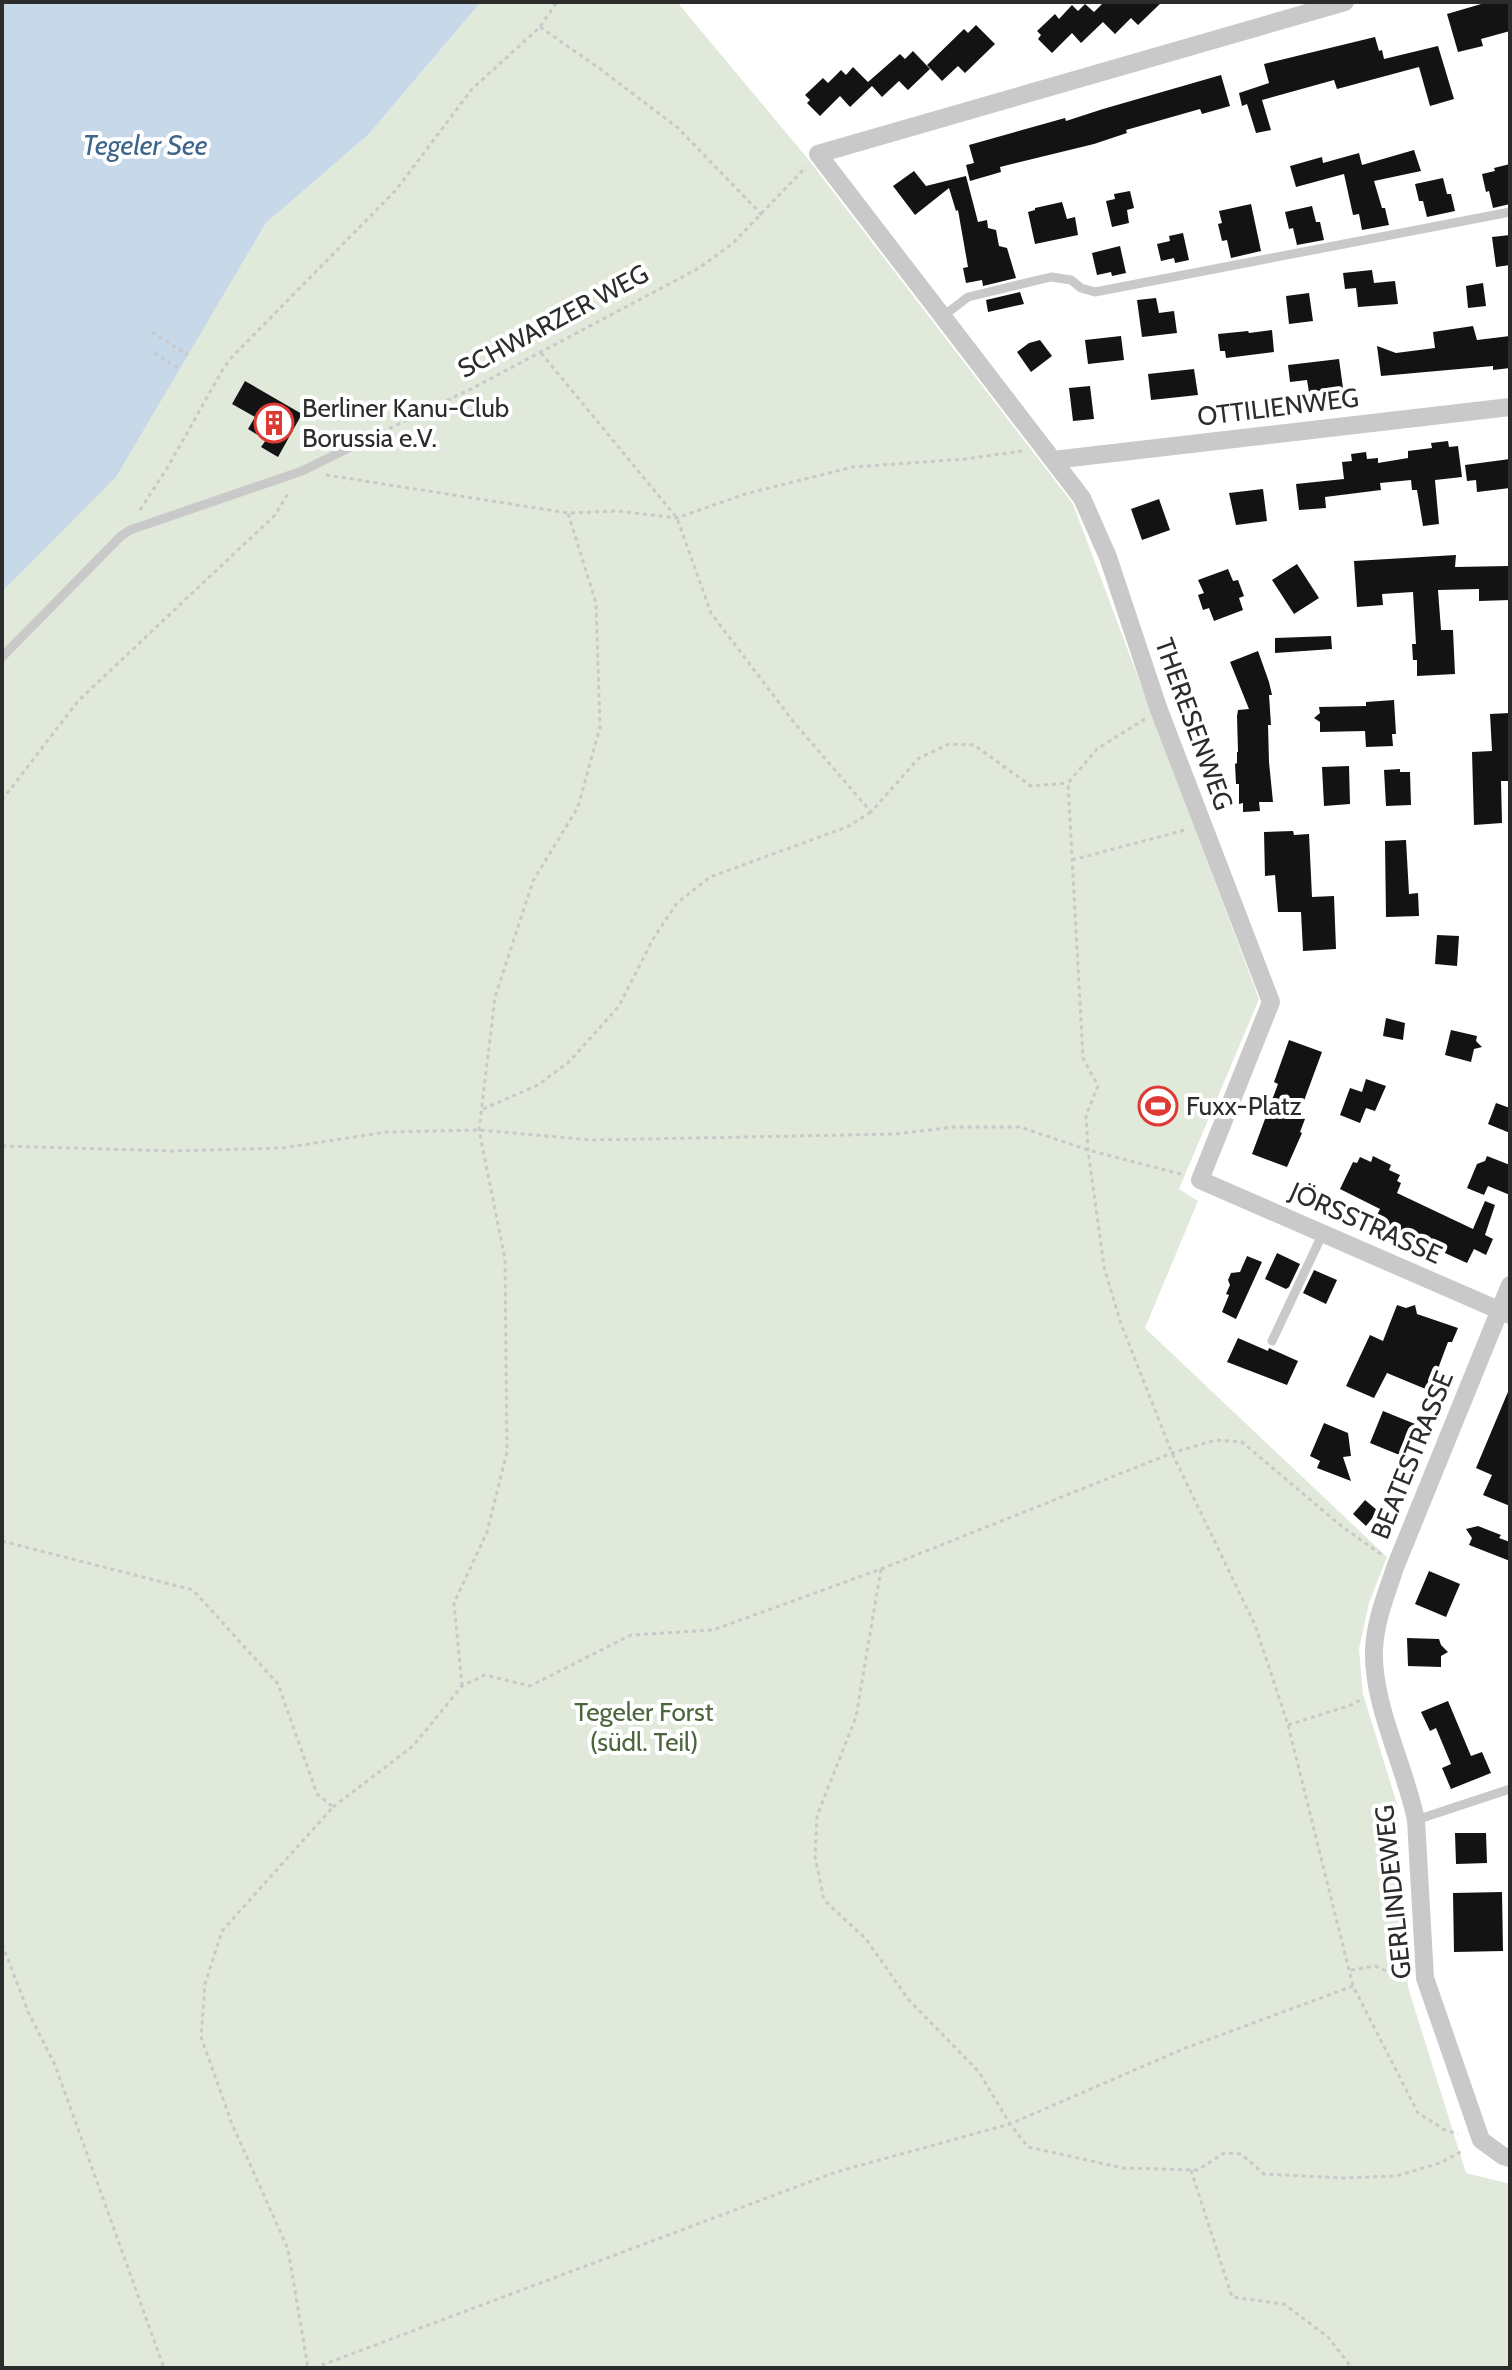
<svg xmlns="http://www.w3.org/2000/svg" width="1512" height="2370" font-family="Cabin,sans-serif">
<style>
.green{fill:#e1eada}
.water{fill:#c7d8e9}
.building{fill:#131313}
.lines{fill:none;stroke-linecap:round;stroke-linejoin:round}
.path{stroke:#c9c9c9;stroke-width:3;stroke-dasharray:4 4;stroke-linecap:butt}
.lane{stroke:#c9c9c9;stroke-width:9}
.street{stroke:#c9c9c9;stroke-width:18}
.labels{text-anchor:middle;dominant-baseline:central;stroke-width:8;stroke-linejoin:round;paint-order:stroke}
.street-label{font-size:26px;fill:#2c2c2c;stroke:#fff}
.poi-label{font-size:26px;fill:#2c2c2c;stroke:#fff;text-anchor:start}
.park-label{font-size:26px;fill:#4b663c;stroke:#fff}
.water-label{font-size:28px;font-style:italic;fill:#3e658b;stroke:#fff}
</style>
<rect width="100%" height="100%" fill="#fff"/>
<!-- green -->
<path class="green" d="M481,2H677L808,159L1073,504L1259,999L1179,1189L1198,1201L1145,1328L1387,1557L1369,1603L1359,1649L1363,1694L1397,1804L1408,1987L1466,2173L1510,2184V2368H2V592L116,476L266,223L368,135Z"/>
<!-- water -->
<path class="water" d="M2,2H481L368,135L266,223L116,477L2,592Z"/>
<!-- building -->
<path class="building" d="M1104,2H1162L1138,25L1131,18L1115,34L1103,22L1081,43L1072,33L1052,53L1038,39L1041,35L1037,31L1055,14L1059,19L1072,5L1078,11L1085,4L1094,12Z
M1488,2H1510V31L1481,39L1483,46L1458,52L1447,14Z
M976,25L995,44L965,73L958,66L942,81L927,65L964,29L968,33Z
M1375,37L1379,51L1382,50L1384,59L1438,46L1454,99L1430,106L1419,67L1337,89L1334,80L1262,100L1271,130L1256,133L1247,104L1242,106L1239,93L1269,83L1264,64Z
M913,51L930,69L908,90L899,81L882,97L872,86L850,107L840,96L820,116L807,103L810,100L805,95L823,78L828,83L841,70L846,75L853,67L868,82L900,54L905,59Z
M1221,75L1230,106L1202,114L1200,109L1126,130L1127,133L1094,144L1000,167L1001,172L970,181L966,165L974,163L969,145L1065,118L1066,121L1103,109Z
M1414,150L1421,171L1374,181L1382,208H1385L1389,225L1362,230L1359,214L1353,215L1344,174L1296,187L1290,166L1322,157L1323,163L1359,153L1362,165Z
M1510,164V204L1493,208L1489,191L1486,192L1482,174L1495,171L1494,168Z
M914,171L926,186L966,176L978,222L987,220L988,228L996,230L999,246L1007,248L1016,278L983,286L982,280L966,283L963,268L968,267L958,210L956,211L949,188L915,215L893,186Z
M1443,178L1447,194H1451L1455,211L1427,217L1423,201H1419L1415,184Z
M1130,191L1134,208L1127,210L1129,223L1112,227L1106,201L1115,199L1114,194Z
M1062,202L1067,219L1075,217L1078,235L1035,244L1028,212L1035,210V208Z
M1251,204L1261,251L1231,258L1227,240L1222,241L1218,224L1222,223L1219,211Z
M1312,206L1316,222H1320L1324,240L1297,245L1293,228L1289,229L1285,212Z
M1183,233L1189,260L1175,263L1174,258L1161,261L1157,244L1170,241L1169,236Z
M1510,235V265L1496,267L1492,237Z
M1120,246L1126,273L1112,276L1111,272L1097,275L1092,253Z
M1372,270L1374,283L1395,281L1398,304L1358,307L1356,288L1345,289L1343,273Z
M1483,283L1486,306L1468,308L1466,286Z
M1020,292L1024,304L988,312L986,300Z
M1309,293L1313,321L1289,324L1286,296Z
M1156,298L1159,313L1174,311L1177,333L1142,337L1137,300Z
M1473,326L1477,340L1510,336V368L1493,370V366L1381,376L1377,346L1396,353L1435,348L1433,332Z
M1272,330L1274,352L1226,358L1225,351H1220L1218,334L1248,331L1249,333Z
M1121,336L1124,360L1088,364L1085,340Z
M1040,340L1052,356L1031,372L1017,352L1029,343Z
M1339,359L1343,388L1309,392L1307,380L1290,382L1288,365Z
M1194,369L1198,395L1151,400L1148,374Z
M245,381L302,414L278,457L261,447L266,440L248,429L255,417L232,404Z
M1090,386L1094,419L1073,421L1069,388Z
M1448,441L1449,447L1458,446L1462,477L1435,480L1439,524L1423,526L1417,490H1412L1411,480L1380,483L1381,490L1325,497L1326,508L1299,510L1296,484L1344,479L1342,462L1352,461L1351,454L1366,452L1367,459L1378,458V463L1408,458V451L1432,448L1431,443Z
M1510,459V488L1477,492L1476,480L1467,481L1465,465Z
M1263,489L1267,521L1236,525L1229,493Z
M1159,499L1170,530L1142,540L1131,509Z
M1456,555L1455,567L1510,566V600L1479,601V589L1438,590L1441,630H1453L1455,674L1417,676V660H1413L1412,644H1416L1413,592L1382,594L1383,605L1357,607L1354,561Z
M1297,564L1319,598L1294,614L1272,580Z
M1228,569L1233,581L1238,580L1244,596L1239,598L1243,610L1214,621L1209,608L1203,610L1198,595L1204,593L1198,580Z
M1331,636L1332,649L1275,653V638Z
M1258,651L1269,682L1272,695H1269L1271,725H1268L1269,762L1273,802H1259L1260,811L1243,812V803L1239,804V784H1236L1235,764L1237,763V752H1238L1237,716L1238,710L1249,709L1230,662Z
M1394,700L1396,734H1392L1393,746L1366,747L1365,731L1320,732V722L1314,718L1320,713L1319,707L1366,706V702Z
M1510,713V781H1501L1502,823L1474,825L1472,752L1492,751L1490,714Z
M1349,766L1350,804L1324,806L1322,767Z
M1400,769V772H1410L1411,805L1386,806L1384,770Z
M1293,831L1294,835L1309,834L1312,897L1334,896L1336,949L1303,951L1301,912H1278L1275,875L1265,876L1264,832Z
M1406,840L1409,894L1418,893L1419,916L1386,917L1385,841Z
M1437,935L1459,936L1457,966L1435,964Z
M1386,1018L1405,1023L1403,1040L1383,1036Z
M1451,1030L1477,1036L1476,1041L1482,1047L1474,1049L1471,1062L1445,1055Z
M1289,1040L1322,1052L1298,1117L1305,1119L1300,1132L1302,1133L1287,1167L1252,1154L1278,1084L1274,1082Z
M1366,1079L1386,1086L1375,1111L1366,1108L1360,1123L1340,1115L1350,1088L1362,1092Z
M1496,1103L1510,1108V1133L1488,1124Z
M1373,1156L1391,1165L1389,1170L1400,1175L1397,1181L1401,1183L1397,1193L1473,1229L1485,1201L1495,1205L1485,1235L1493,1239L1486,1255L1474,1249L1467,1263L1374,1221L1380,1209L1340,1189L1353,1162L1357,1163L1360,1157L1371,1162Z
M1487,1156L1510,1165V1195L1488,1186L1484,1195L1467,1188L1477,1164L1485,1161Z
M1277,1253L1300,1264L1289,1287L1286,1289L1265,1279Z
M1247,1256L1262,1262L1236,1319L1222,1312L1229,1295L1226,1294L1230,1285L1228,1280L1231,1273L1240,1272Z
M1314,1270L1337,1280L1326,1304L1303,1293Z
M1397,1305L1406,1308L1415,1305L1417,1314L1458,1328L1452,1342H1448L1439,1366L1441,1370L1438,1376L1433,1378L1428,1390L1387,1373L1374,1398L1346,1386L1370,1335L1383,1341Z
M1238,1338L1268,1351L1269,1348L1298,1361L1287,1385L1227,1362Z
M1510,1387V1506L1483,1495L1492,1475L1476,1468Z
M1383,1411L1415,1424L1402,1456L1370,1443Z
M1324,1423L1348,1433L1351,1456L1343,1457L1351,1481L1317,1468L1320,1461L1310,1456Z
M1365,1500L1378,1511L1366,1526L1353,1514Z
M1478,1526L1501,1535L1499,1538L1510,1542V1561L1469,1545L1472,1538L1466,1529Z
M1429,1571L1460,1584L1446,1617L1415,1604Z
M1407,1638L1439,1639L1441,1645L1448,1652L1441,1656V1667L1408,1666Z
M1448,1701L1471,1756L1482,1752L1491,1773L1451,1789L1442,1768L1451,1764L1436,1728L1430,1731L1421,1712Z
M1455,1833H1486L1487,1863L1456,1864Z
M1502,1892L1503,1951L1454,1952L1453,1893Z"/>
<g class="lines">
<!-- path -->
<path class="path" d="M540,27L599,68L678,128L762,215
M152,332L188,355
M154,353L180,369
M541,353L677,518L711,613L792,720L871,812L919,758L949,744L974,745L1031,786L1068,783
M382,432L471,389L699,268L733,243L806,167
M326,475L568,513L618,511L677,518L745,494L853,467L965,459L1022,451
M140,510L169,465L223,369L232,357L396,190L472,89L540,27L557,2
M1145,719L1097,749L1068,783L1083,1058L1098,1086L1086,1115L1088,1150L1104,1267L1121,1324L1172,1453L1255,1625L1288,1725L1353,1986L1418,2113L1445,2130L1458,2134
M2,800L78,701L275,515L289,492
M1072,860L1185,830
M483,1109L538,1085L570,1061L619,1006L653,939L677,903L710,877L847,827L871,812
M2,1146L173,1151L282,1148L387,1132L479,1130L592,1140L896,1134L954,1127H1020L1088,1150L1181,1174
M2,1541L193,1590L278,1684L317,1794L333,1807L222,1931L205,1984L201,2037L232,2124L288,2249L308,2368
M881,1569L856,1717L817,1816L815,1856L824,1900L866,1939L908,1999L979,2072L1010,2124L1028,2147L1123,2168L1198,2170L1224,2153L1241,2154L1264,2174L1343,2178L1396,2176L1440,2163L1464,2150
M462,1686L454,1603L487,1532L507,1452L505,1259L479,1130L495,997L533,881L578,807L600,727L596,603L568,513
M1288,1725L1351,1705L1360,1700
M333,1807L413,1746L462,1686L485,1675L530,1686L631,1635L713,1630L881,1569L1172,1453L1216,1440L1242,1442L1340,1525L1382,1555
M2,1944L29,2014L55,2065L164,2368
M1351,1970L1375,1966L1389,1972L1405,1970
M1191,2170L1232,2297L1284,2304L1328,2337L1352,2368
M314,2368L836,2172L1010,2124L1183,2049L1353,1986"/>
<!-- lane -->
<path class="lane" d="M942,317L968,297L1051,277L1071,280L1081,288L1095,292L1510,212
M2,657L121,536L130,530L302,471L371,437
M1272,1341L1323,1233
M1416,1820L1510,1789"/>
<!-- street -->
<path class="street" d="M1345,2L818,154L1082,498L1108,557L1159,710L1271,1002L1200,1180L1510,1315
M1053,460L1510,407
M1510,1285L1396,1565C1387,1592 1375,1621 1374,1650C1372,1704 1405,1766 1416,1820L1425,1978L1481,2140L1503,2156L1510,2158"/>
</g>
<!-- icons -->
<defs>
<g id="building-ring" transform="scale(2)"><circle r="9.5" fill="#fff" stroke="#de3933" stroke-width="1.5"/><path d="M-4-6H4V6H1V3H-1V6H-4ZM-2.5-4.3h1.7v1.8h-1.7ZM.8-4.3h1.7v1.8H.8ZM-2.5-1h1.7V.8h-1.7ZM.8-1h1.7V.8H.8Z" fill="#de3933"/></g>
<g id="stadium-ring" transform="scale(2)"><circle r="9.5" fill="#fff" stroke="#de3933" stroke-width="1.5"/><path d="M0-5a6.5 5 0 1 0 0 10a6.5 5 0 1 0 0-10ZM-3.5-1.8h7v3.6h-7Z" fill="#de3933"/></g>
</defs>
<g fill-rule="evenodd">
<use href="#building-ring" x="274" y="423"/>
<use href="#stadium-ring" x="1158" y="1106"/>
</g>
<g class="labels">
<!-- street labels -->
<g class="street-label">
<text transform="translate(553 321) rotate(-28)">SCHWARZER WEG</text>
<text transform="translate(1278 407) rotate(-7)">OTTILIENWEG</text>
<text transform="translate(1194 724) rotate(70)">THERESENWEG</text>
<text transform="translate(1366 1223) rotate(24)">JÖRSSTRASSE</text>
<text transform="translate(1412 1455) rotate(-68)">BEATESTRASSE</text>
<text transform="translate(1393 1892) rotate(-96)">GERLINDEWEG</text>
</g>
<!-- poi labels -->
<g class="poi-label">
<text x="302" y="408">Berliner Kanu-Club<tspan x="302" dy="30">Borussia e.V.</tspan></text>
<text x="1186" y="1106">Fuxx-Platz</text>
</g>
<!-- park labels -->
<g class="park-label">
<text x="644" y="1712">Tegeler Forst<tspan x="644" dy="30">(südl. Teil)</tspan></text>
</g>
<!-- water labels -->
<g class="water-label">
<text x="145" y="145">Tegeler See</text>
</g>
</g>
<!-- border -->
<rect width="1512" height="2370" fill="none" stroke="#2c2c2c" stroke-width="8"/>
</svg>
